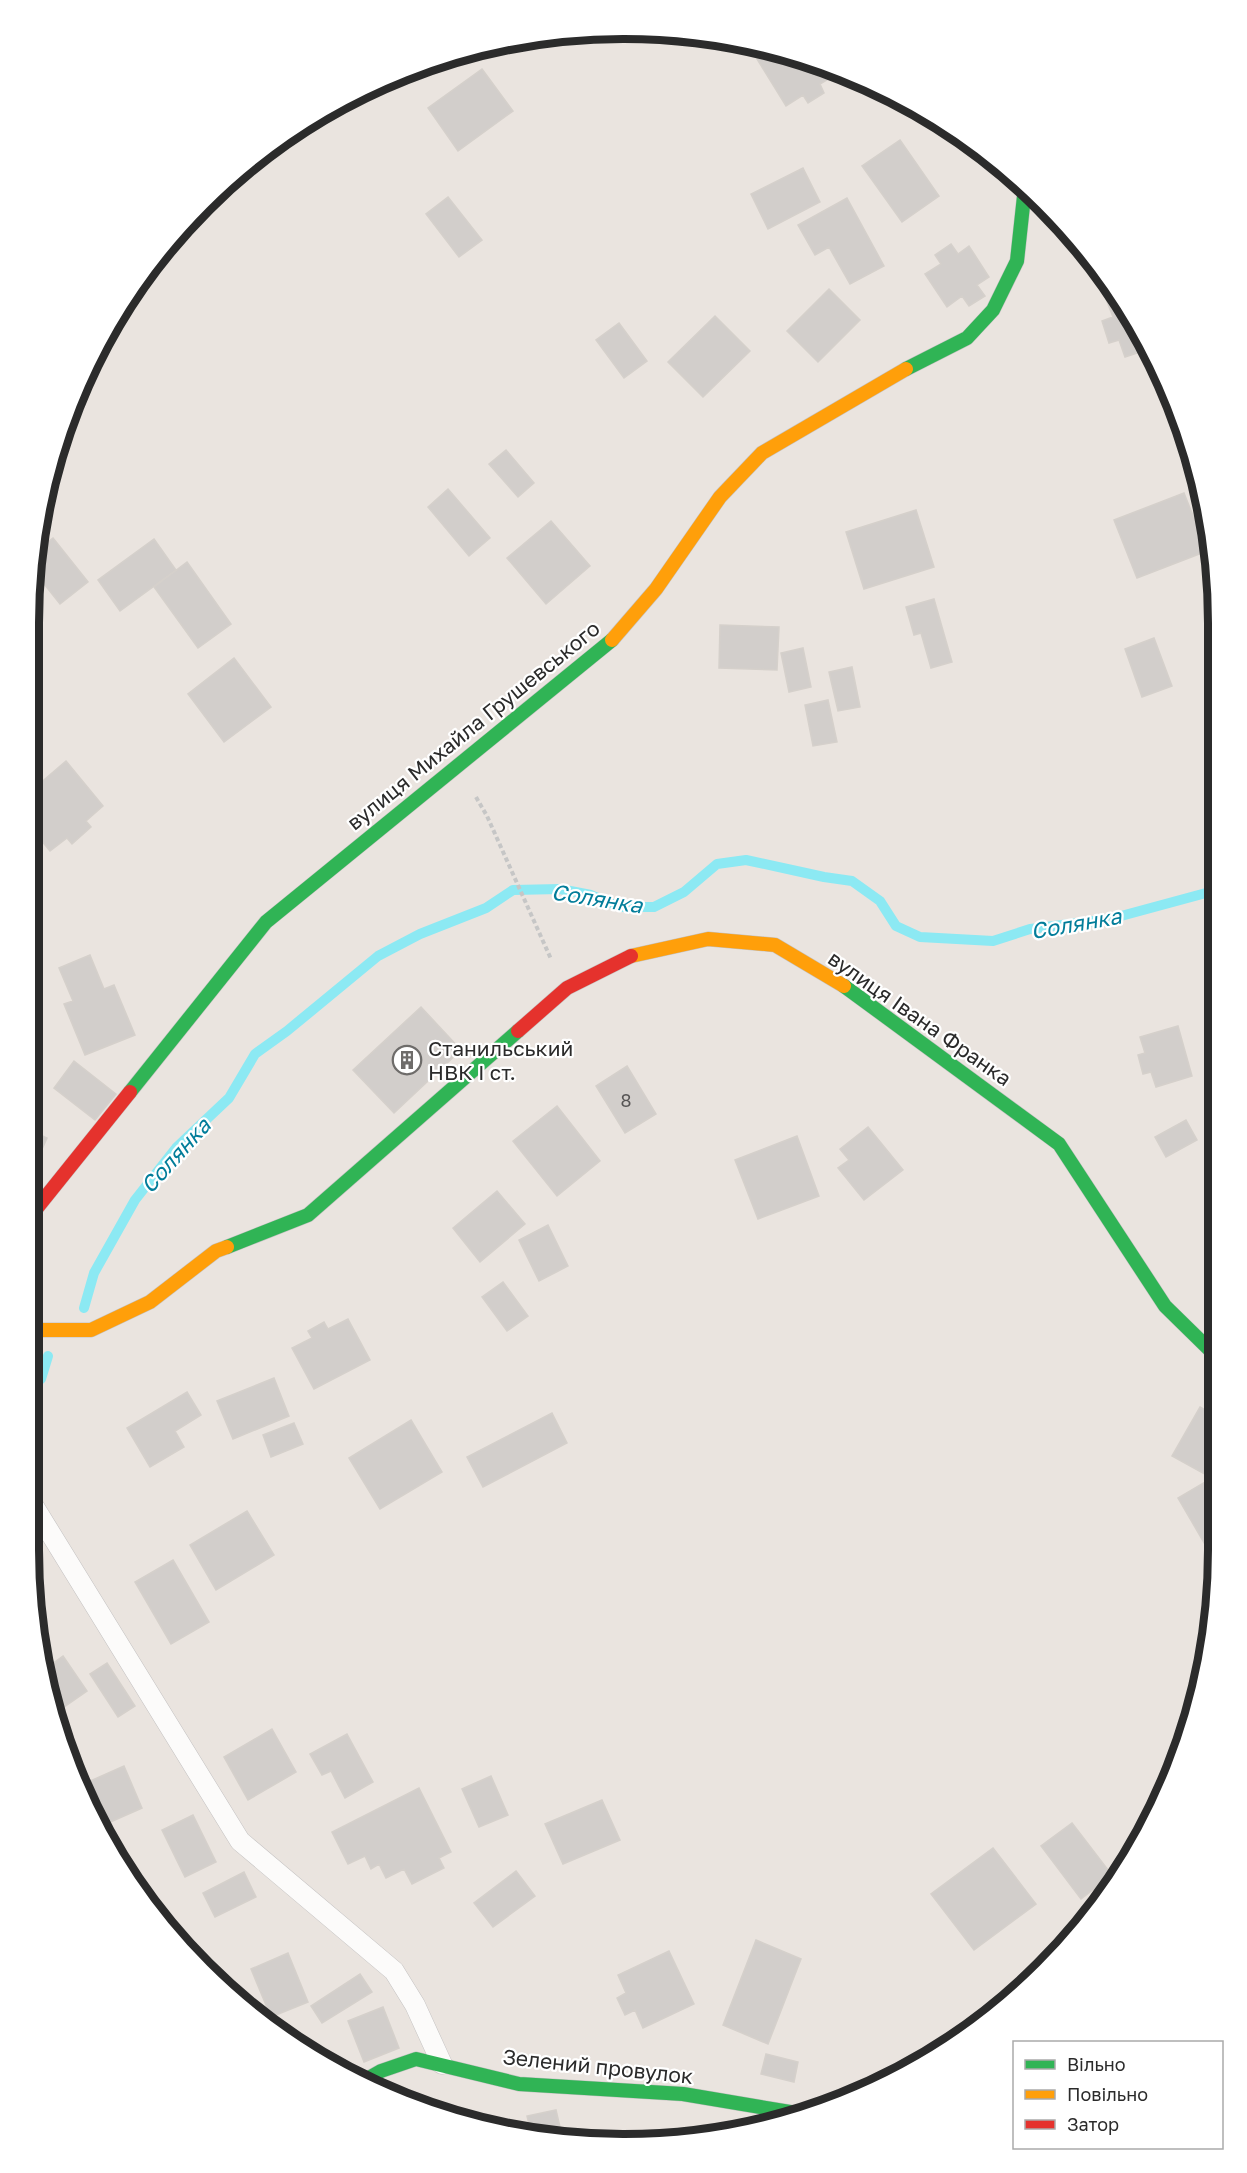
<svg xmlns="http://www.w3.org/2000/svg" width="1247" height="2173" font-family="'Golos Text',sans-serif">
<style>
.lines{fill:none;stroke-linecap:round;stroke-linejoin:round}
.stream{stroke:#8ce9f3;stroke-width:10}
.building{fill:#d2cecb;stroke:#d5d0cb;stroke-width:1.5}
.lane-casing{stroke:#c3c1c1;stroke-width:21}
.fast-casing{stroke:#c3c1c1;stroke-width:15}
.slow-casing{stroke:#c3c1c1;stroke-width:15}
.jam-casing{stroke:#c3c1c1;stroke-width:15}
.path{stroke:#c6c6c6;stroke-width:4;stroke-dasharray:4.5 3;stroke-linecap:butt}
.lane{stroke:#fcfbfa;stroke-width:20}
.fast{stroke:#30b455;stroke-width:14}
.slow{stroke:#ff9f0a;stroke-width:14}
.jam{stroke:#e5322d;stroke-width:14}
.labels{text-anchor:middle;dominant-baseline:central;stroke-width:4.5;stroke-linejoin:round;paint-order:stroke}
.number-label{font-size:18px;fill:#565454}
.street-label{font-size:21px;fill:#2b2b2b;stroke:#fff}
.poi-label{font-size:21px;fill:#2b2b2b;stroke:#fff;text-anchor:start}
.water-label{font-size:22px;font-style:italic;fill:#027d9a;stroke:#fff}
.rim{fill:none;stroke:#2b2b2b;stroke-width:8}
</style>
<rect width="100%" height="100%" fill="#eae4df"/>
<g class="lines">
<!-- stream -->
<path class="stream" d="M84,1308L94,1273L135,1200L176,1148L229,1098L255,1054L287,1031L378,956L420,934L486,908L513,890L560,889L591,895L620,907H654L684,892L717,864L746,860L824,877L852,881L880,901L896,926L920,937L993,941L1030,929L1110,919L1217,890
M33,1384L41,1379L48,1356"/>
</g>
<!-- building -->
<path class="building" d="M772,50L839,70L840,72L820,84L824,93L808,103L803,95L786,106L757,59Z
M482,69L513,111L458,151L428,108Z
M900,140L939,196L902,222L862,166Z
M803,168L820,202L768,229L751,194Z
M448,197L482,240L459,257L426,214Z
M847,198L884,266L850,284L829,247L815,255L798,225Z
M951,244L958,254L969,246L989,277L977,285L985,296L969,306L962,296L947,307L925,274L941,264L935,255Z
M829,289L860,320L818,362L787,331Z
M1116,296L1139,326L1149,349L1125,357L1119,340L1109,343L1102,321L1113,317L1106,299Z
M715,316L750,351L703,397L668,362Z
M619,323L647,361L624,378L596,340Z
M506,450L534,483L518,497L489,464Z
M448,489L490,538L469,556L428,507Z
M1184,493L1207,551L1137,578L1114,520Z
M916,510L934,567L864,589L846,532Z
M551,521L590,566L546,604L507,558Z
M53,538L88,582L60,604L33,570L36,551Z
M154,539L176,570L120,611L98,580Z
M187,562L231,624L198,648L154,587Z
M934,599L952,662L931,668L921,633L914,635L906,607Z
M720,625L779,627L777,670L719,668Z
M1154,638L1172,686L1142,697L1125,649Z
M803,648L811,687L789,692L781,653Z
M234,658L271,707L224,742L188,694Z
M852,667L860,707L838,711L829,672Z
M828,700L837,742L813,746L805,705Z
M66,761L103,806L86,821L91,827L72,844L67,838L50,851L31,828V791Z
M90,955L104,989L114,985L135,1035L85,1055L64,1004L73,1001L59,968Z
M421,1007L461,1050L394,1113L353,1070Z
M1217,1025V1053L1208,1028Z
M1178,1026L1192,1076L1156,1087L1151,1072L1143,1074L1138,1055L1145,1053L1140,1037Z
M74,1061L116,1094L95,1120L54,1088Z
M627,1066L656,1114L625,1133L596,1086Z
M557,1106L600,1161L557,1196L513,1141Z
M1186,1120L1197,1140L1166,1157L1155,1137Z
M868,1127L903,1170L864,1200L838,1168L849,1160L840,1149Z
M32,1131L47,1138L32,1171Z
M797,1136L819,1196L758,1219L735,1160Z
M497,1191L525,1224L480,1262L453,1228Z
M548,1225L568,1266L539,1281L519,1240Z
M503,1282L528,1316L507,1331L482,1297Z
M348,1319L370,1360L314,1389L292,1348L312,1338L308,1331L324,1322L328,1329Z
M274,1378L289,1416L233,1439L217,1401Z
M187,1392L201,1415L175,1431L184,1447L150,1467L127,1428Z
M1200,1407L1217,1417V1464L1210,1477L1172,1456Z
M552,1413L567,1443L483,1487L467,1457Z
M411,1420L442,1472L380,1509L349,1458Z
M294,1423L303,1444L271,1457L263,1435Z
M1217,1475V1549L1210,1553L1178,1498Z
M247,1511L274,1555L216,1590L190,1545Z
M173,1560L209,1622L171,1644L135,1582Z
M63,1656L87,1691L54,1714L42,1665L45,1669Z
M107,1663L135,1706L118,1717L90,1674Z
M272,1729L296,1772L248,1800L224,1757Z
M347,1734L373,1782L345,1798L331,1771L322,1775L310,1754Z
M124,1766L142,1808L99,1827L90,1813L79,1786Z
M491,1776L508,1815L479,1827L462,1789Z
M419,1788L451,1852L439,1858L444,1868L412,1884L404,1869L386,1878L379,1864L371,1869L365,1856L348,1864L332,1832Z
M602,1800L620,1840L563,1864L545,1824Z
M193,1815L216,1862L185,1877L162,1830Z
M1072,1823L1112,1875L1081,1899L1041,1846Z
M993,1848L1036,1904L974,1950L931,1894Z
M516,1871L535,1896L493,1927L474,1903Z
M244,1872L256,1897L215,1917L203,1893Z
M756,1940L801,1959L768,2044L723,2025Z
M669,1951L694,2004L643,2028L635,2010L625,2015L617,1998L626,1993L618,1975Z
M288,1953L308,2002L271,2017L251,1969Z
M360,1974L372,1992L322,2023L311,2006Z
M383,2007L399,2048L364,2062L348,2021Z
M766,2054L798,2062L794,2082L761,2074Z
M556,2110L563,2140L532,2137L527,2116Z
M438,2112L464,2115L463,2122Z"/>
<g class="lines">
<!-- lane casing -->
<g class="lane-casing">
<path id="lane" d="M33,1505L240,1841L394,1971L415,2005L442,2064"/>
</g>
<!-- fast casing -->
<g class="fast-casing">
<path id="fast" d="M906,369L967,338L993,310L1017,261L1025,187
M844,986L1059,1144L1165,1306L1217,1357
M130,1092L266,922L612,640
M227,1247L308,1215L518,1031
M360,2083L381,2071L416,2059L519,2084L683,2094L802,2114"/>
</g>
<!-- slow casing -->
<g class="slow-casing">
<path id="slow" d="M612,640L656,589L720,497L762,453L906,369
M631,956L708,939L775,945L844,986
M33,1330H91L150,1302L216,1251L227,1247"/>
</g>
<!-- jam casing -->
<g class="jam-casing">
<path id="jam" d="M518,1031L567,988L631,956
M32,1214L130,1092"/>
</g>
<!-- path -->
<path class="path" d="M476,797L487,816L551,959"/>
<!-- lane -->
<use href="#lane" class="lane"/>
<!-- fast -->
<use href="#fast" class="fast"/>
<!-- slow -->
<use href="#slow" class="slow"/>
<!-- jam -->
<use href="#jam" class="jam"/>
</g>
<!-- icons -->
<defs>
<g id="building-ring" transform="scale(1.5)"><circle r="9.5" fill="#fff" stroke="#6e6c6a" stroke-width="1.5"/><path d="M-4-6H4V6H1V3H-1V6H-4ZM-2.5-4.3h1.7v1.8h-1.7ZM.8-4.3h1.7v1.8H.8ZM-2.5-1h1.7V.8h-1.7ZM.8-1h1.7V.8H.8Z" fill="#6e6c6a"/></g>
</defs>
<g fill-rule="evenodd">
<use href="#building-ring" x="407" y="1060"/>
</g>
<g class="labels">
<!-- number labels -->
<g class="number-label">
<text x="626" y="1100">8</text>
</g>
<!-- street labels -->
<g class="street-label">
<text transform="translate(473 725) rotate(-39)">вулиця Михайла Грушевського</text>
<text transform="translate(920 1018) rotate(35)">вулиця Івана Франка</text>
<text transform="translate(598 2066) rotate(6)">Зелений провулок</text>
</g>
<!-- poi labels -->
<g class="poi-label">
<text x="428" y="1048">Станильський<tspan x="428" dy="24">НВК І ст.</tspan></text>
</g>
<!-- water labels -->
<g class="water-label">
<text transform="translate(597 898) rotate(9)">Солянка</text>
<text transform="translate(1076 923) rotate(-10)">Солянка</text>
<text transform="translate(175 1155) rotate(-48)">Солянка</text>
</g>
</g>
<!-- crop -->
<path d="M0 0H1247V2173H0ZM623 39H624A584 584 0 0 1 1208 623V1550A584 584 0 0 1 624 2134H623A584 584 0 0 1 39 1550V623A584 584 0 0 1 623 39Z" fill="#fff" fill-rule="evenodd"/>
<path class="rim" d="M623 39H624A584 584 0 0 1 1208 623V1550A584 584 0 0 1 624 2134H623A584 584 0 0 1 39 1550V623A584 584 0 0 1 623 39Z"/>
<!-- legend -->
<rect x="1013" y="2041" width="210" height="108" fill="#ffffff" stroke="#aaaaaa" stroke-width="1.5"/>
<rect x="1025" y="2060" width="30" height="9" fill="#30b455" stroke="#aaaaaa" stroke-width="1.5"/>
<text x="1067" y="2071" font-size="18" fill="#2b2b2b">Вільно</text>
<rect x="1025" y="2090" width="30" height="9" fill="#ff9f0a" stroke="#aaaaaa" stroke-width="1.5"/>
<text x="1067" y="2101" font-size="18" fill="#2b2b2b">Повільно</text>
<rect x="1025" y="2120" width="30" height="9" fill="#e5322d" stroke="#aaaaaa" stroke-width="1.5"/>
<text x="1067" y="2131" font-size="18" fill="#2b2b2b">Затор</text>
</svg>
